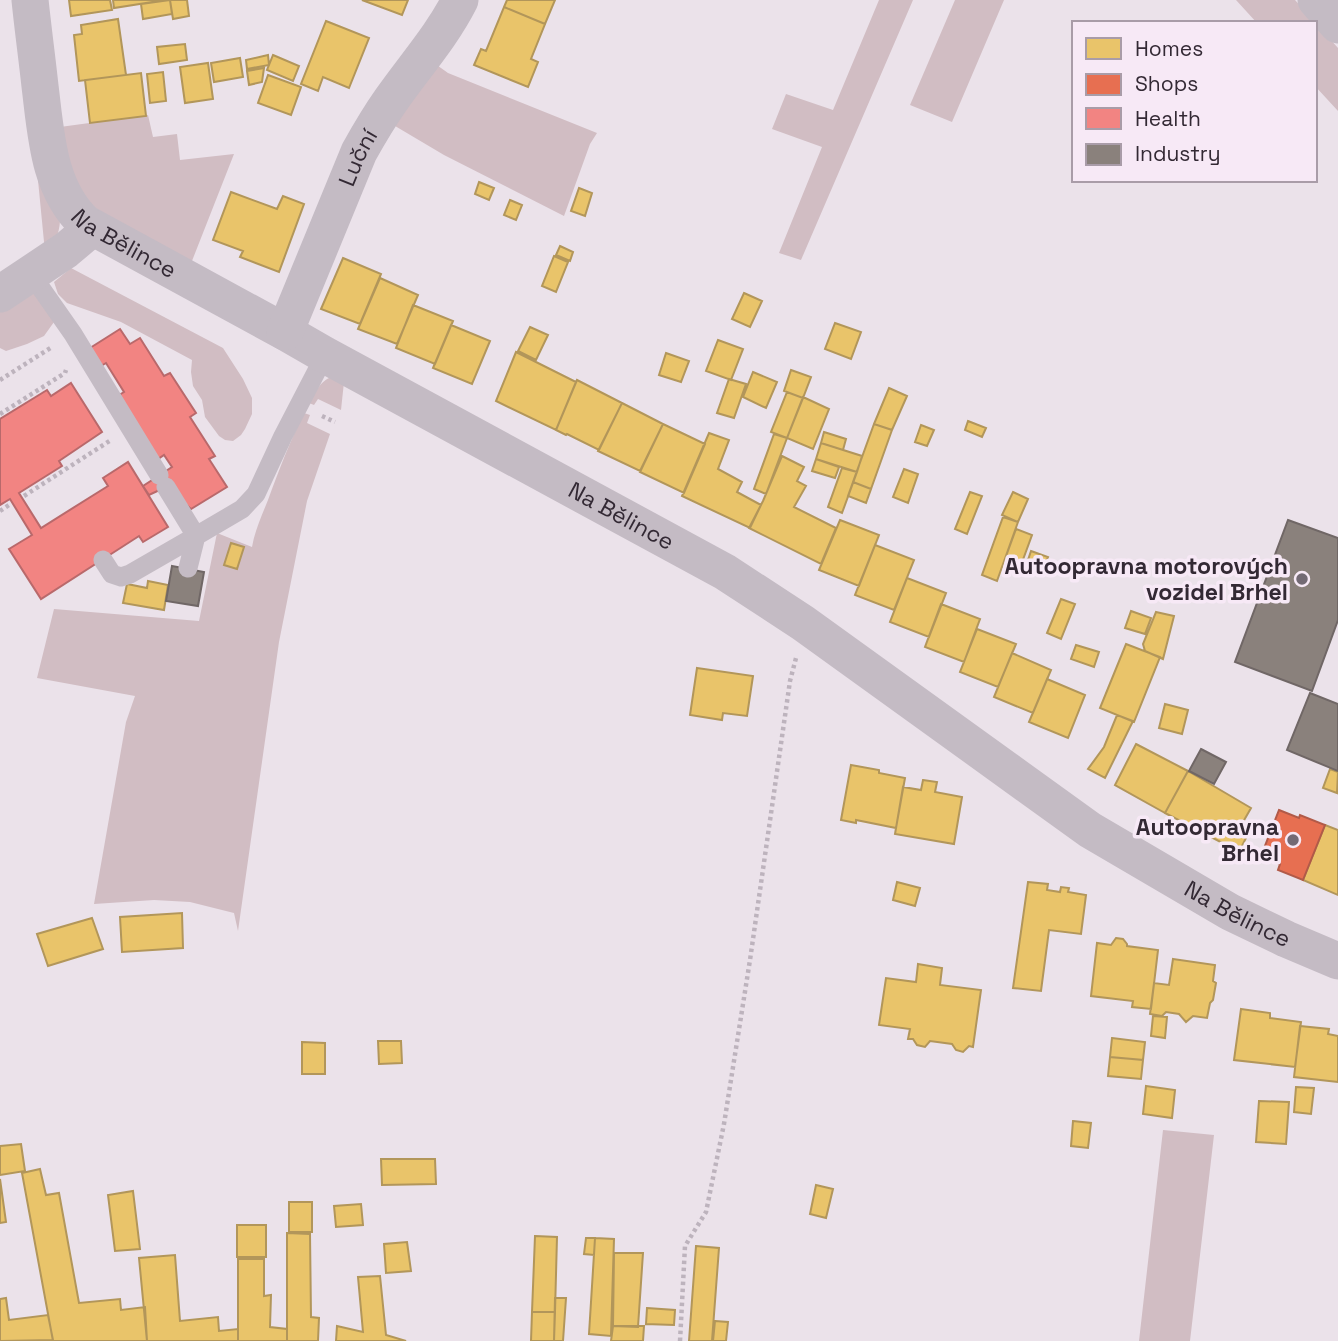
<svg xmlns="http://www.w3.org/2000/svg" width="1338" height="1341" font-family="'Space Grotesk',sans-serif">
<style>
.green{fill:#d1bdc3}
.homes{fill:#e9c46a;stroke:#b2965a;stroke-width:2}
.shops{fill:#e76f51;stroke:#b15a48;stroke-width:2}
.health{fill:#f28482;stroke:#b9696b;stroke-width:2}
.industry{fill:#8a817c;stroke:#706766;stroke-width:2}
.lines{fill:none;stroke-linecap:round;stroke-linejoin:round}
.path{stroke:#bdb3bd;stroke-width:4.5;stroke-dasharray:3.5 3.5;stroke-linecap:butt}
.service{stroke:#c4bbc4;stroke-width:19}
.minor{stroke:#c4bbc4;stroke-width:37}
.poi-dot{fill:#736a74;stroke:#f7e9f6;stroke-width:2.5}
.labels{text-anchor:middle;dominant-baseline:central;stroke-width:7;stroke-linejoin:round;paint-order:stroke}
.street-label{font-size:23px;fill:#332934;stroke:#f7e9f6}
.poi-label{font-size:23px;font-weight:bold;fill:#332934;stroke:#f7e9f6;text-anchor:end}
</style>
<rect width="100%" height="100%" fill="#ebe2ea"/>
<!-- green -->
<path class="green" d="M879,0H913L801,260L779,253L822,147L772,129L786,94L833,110Z
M955,0H1004L952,122L910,105Z
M1236,0H1295L1338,48V111L1315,86V23H1257Z
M434,63L448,73L597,133L590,144L564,216L444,155L390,123Z
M148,115L153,137L177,134L180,160L234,154L190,266L115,227L77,192L60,127Z
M37,170L60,221C59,235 55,243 45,252Z
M71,268L223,348L243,379L252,398V414L245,429L241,435L233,441L225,440L219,436L205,417L202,400L193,386L191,372L192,360L121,322L67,303L58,294L54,282Z
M26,288L36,293L54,322L44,336L27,344L6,351L0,348V305Z
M335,376L344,382L341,410L318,399L314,405L309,403C316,391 321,379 335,376Z
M304,413L310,415L307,423L330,434L307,501L279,642L238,931L234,913L190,902L154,900L94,904L126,722L135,696L37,678L54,609L199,621L217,533L252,547C255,530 262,515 268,500C279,470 290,441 304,413Z
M1163,1130L1214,1135L1190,1341H1139Z"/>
<!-- homes -->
<path class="homes" d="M69,0H110L112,10L71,16Z
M113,0H165L114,8Z
M170,0L172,14L143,19L141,4Z
M170,0H187L189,16L173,19Z
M362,0H408L402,15Z
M507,0H555L545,24L504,7Z
M504,7L545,24L531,59L538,62L528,87L474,65L481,49L486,51Z
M118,19L126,75L79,81L74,35L82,34L81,25Z
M326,21L369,38L349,88L323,77L318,91L301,84Z
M185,44L187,60L159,64L157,47Z
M268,55L269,65L247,69L246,60Z
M273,55L299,66L293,81L267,70Z
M240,58L243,77L214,82L211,63Z
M208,63L213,99L185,103L180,67Z
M264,68L262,82L249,85L247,71Z
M163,72L166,101L150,103L147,74Z
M141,73L146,116L90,123L85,80Z
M268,75L301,87L291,115L258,103Z
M479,182L494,188L489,200L475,194Z
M579,188L592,193L585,216L571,211Z
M231,192L277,209L283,196L304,204L279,272L240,257L243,251L213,240Z
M510,200L522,205L516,220L504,215Z
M560,246L573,252L570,261L556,255Z
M554,256L568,262L556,292L542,286Z
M343,258L381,274L360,324L321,309Z
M380,278L418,295L397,344L358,329Z
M744,293L762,301L750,327L732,319Z
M413,305L453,321L435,364L396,348Z
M835,323L861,332L851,359L825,349Z
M451,325L490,341L472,384L433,368Z
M530,327L548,335L536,360L518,351Z
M718,340L743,349L731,380L706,371Z
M516,352L576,382L556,430L496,401Z
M666,353L689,361L681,382L659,375Z
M791,370L811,377L803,398L784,391Z
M753,372L777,382L766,408L743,397Z
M729,379L746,384L734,418L717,413Z
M577,380L622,403L599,450L567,434L566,435L556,430Z
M889,388L907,396L892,430L874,424Z
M787,392L803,398L787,438L771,432Z
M803,397L829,409L813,449L787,438Z
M622,403L663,424L640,471L598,451Z
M968,421L986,428L982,437L965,430Z
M663,424L705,444L684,493L640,472Z
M874,424L892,430L871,489L853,482Z
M921,425L934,430L927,446L915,442Z
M824,432L846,439L843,450L821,443Z
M709,433L729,440L718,469L742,482L737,492L761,505L750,528L682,496Z
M774,434L787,438L766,494L754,489Z
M821,443L862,456L857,472L816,459Z
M782,456L804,467L797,481L806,486L794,507L836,528L821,564L749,528L763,501Z
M816,459L839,467L835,478L812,471Z
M842,468L857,472L842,513L828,507Z
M904,469L918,474L908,503L893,497Z
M853,482L871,489L866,503L848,496Z
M970,492L982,496L967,534L955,529Z
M1013,492L1028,499L1018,522L1002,515Z
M1003,517L1018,522L997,581L982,575Z
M840,520L879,535L859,586L819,570Z
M1016,529L1032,535L1021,565L1005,559Z
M231,543L244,547L237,569L224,565Z
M875,545L914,560L894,610L855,595Z
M1031,551L1048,557L1041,575L1025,569Z
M907,578L946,593L929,637L890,622Z
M148,581L168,585L164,610L123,603L127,584L147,588Z
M1061,599L1075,604L1061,639L1047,633Z
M941,604L980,619L964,662L925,647Z
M1131,611L1151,618L1145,634L1125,628Z
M1156,612L1174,616L1163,659L1145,651L1143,644Z
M977,629L1016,644L998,687L960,672Z
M1126,644L1160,657L1134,722L1100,708Z
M1076,645L1099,652L1094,667L1071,659Z
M1012,653L1051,670L1033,713L994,697Z
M697,668L753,676L747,716L723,713L722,720L690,715Z
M1047,679L1085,695L1068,738L1029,722Z
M1165,704L1188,710L1182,734L1159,728Z
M1117,715L1133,721L1105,778L1088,769L1104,747Z
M1136,744L1188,771L1165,813L1115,785Z
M851,765L879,770V773L905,778L896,828L856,820V823L841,820Z
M1330,769L1338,772L1337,793L1323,788Z
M1188,771L1251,808L1243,822L1252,826L1241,848L1232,844L1230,847L1165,813Z
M923,780L937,782L935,792L962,797L954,844L895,834L903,787L921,790Z
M1325,825L1338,830V895L1303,880Z
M897,882L920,888L915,906L893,900Z
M1028,882L1048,884L1047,890L1060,892L1061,887L1069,888L1068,892L1086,895L1081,934L1049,930L1041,991L1013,988Z
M182,913L183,948L122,952L120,917Z
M92,918L103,949L48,966L37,934Z
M1116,938L1123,939L1127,944V946L1158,950L1151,1009L1132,1007L1133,1001L1091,996L1097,943L1111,945Z
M1173,959L1215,965L1213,981L1216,983L1213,1000L1210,1003L1207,1018L1193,1016L1186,1022L1179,1014L1166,1012L1162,1016L1150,1014L1154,983L1169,985Z
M918,964L942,968L940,985L981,990L973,1047L969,1046L963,1052L956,1050L952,1044L930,1041L925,1047L917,1045L913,1039H908L910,1029L879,1025L886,978L916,982Z
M1241,1009L1270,1013V1018L1301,1022L1295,1067L1234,1060Z
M1153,1016L1167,1017L1165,1038L1151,1036Z
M1300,1026L1329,1029L1328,1034L1338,1036V1082L1294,1077Z
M1112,1038L1145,1042L1143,1060L1110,1057Z
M378,1041H401L402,1063L379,1064Z
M302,1042L325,1043V1074H302Z
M1110,1057L1143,1060L1141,1079L1108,1076Z
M1146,1086L1175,1090L1172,1118L1143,1114Z
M1296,1087L1314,1088L1311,1114L1294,1112Z
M1259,1101L1289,1102L1286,1144L1256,1142Z
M1073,1121L1091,1123L1088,1148L1071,1146Z
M21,1144L25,1171L0,1175V1146Z
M381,1159H435L436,1184L382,1185Z
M40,1169L46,1195L59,1193L79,1303L120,1299L121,1310L145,1307L147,1341H53L22,1173Z
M0,1179L6,1222L0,1223Z
M816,1185L833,1189L826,1218L810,1214Z
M133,1191L140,1249L115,1251L108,1195Z
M289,1202H312V1232H289Z
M361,1204L363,1225L336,1227L334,1206Z
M237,1225H266V1257H237Z
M287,1233L310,1234L311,1317L319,1318L318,1341H287Z
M535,1236L557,1237L555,1312H532Z
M586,1238H595L594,1255L584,1254Z
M595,1238L614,1239L611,1336L589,1334Z
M407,1242L411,1271L386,1273L384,1244Z
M696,1246L719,1248L712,1341H689Z
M614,1253H643L638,1327L613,1326Z
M175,1255L180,1321L218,1317L219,1331L238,1329V1341H147L139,1258Z
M238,1259H264V1296L271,1295L270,1327L287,1329V1341H238Z
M380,1276L386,1335L406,1341H336L337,1326L363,1332L358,1277Z
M6,1298L9,1320L48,1315L53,1340L0,1341V1299Z
M555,1298H566L563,1341H554Z
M647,1308L675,1310L674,1325L646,1324Z
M532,1312H555L554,1341H531Z
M715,1321L728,1322L726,1341H713Z
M613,1326H644L643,1341H611Z"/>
<!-- shops -->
<path class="shops" d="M1279,810L1299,818L1300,815L1325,825L1303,880L1278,870L1280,864L1261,856Z"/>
<!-- health -->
<path class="health" d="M120,329L130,344L140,338L164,376L170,373L196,413L190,417L215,456L209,459L227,487L191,509L166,487L149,495L143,486L172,467L164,455L158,459L116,397L124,392L106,363L101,366L90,348Z
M71,383L102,432L59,461L62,466L19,493L41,528L108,486L103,478L128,462L168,527L143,542L139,536L41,599L9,549L32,535L10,499L0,505V419L47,390L51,396Z"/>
<!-- industry -->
<path class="industry" d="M1288,520L1338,538V620L1312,691L1235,662Z
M172,566L204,572L198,606L166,601Z
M1310,693L1338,704V771L1287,750Z
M1201,749L1226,762L1214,784L1189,771Z"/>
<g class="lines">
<!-- path -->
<path class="path" d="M0,380L52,347
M0,414L65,373L66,370
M322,416L335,422
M24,496L111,440
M0,511L9,505
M680,1341L685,1246L706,1212L724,1124L750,960L790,681L796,658"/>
<!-- service -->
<path class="service" d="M31,274L73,334L159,475
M103,560L112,574L121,577L130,574L196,536L166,487
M188,568L196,536L242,509L256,494L283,436L325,355"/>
<!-- minor -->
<g class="minor">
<path id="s1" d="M30,0C33,29 37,58 40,86C46,134 48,188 85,223L285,332L325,355L725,572L803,623L1090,830L1230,912L1286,939L1338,961"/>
<path d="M1316,0L1338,25"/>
<path d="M0,294L66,250L92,228"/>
<path id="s2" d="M285,332L359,152C369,134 379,117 391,100C414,67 442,36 460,0"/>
</g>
</g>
<!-- markers -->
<g class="poi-dot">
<circle cx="1302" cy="579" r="7"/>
<circle cx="1293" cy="840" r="7"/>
</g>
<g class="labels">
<!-- street labels -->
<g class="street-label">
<text stroke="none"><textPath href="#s2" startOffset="189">Luční</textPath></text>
<text stroke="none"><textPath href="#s1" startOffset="278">Na Bělince</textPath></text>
<text stroke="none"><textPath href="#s1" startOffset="845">Na Bělince</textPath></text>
<text stroke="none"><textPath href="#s1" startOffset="1580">Na Bělince</textPath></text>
</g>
<!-- poi labels -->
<g class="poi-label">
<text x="1288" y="566">Autoopravna motorových<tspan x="1288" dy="26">vozidel Brhel</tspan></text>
<text x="1279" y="827">Autoopravna<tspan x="1279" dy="26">Brhel</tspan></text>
</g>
</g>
<!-- legend -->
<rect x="1072" y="21" width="245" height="161" fill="#f7e9f6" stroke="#a99ca8" stroke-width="2"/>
<rect x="1086" y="38" width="35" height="21" fill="#e9c46a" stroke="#a99ca8" stroke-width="2"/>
<text x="1135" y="56" font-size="21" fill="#332934">Homes</text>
<rect x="1086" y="74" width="35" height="21" fill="#e76f51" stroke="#a99ca8" stroke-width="2"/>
<text x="1135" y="91" font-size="21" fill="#332934">Shops</text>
<rect x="1086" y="108" width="35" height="21" fill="#f28482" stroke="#a99ca8" stroke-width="2"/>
<text x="1135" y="126" font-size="21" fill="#332934">Health</text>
<rect x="1086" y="144" width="35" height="21" fill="#8a817c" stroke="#a99ca8" stroke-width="2"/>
<text x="1135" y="161" font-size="21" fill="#332934">Industry</text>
</svg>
